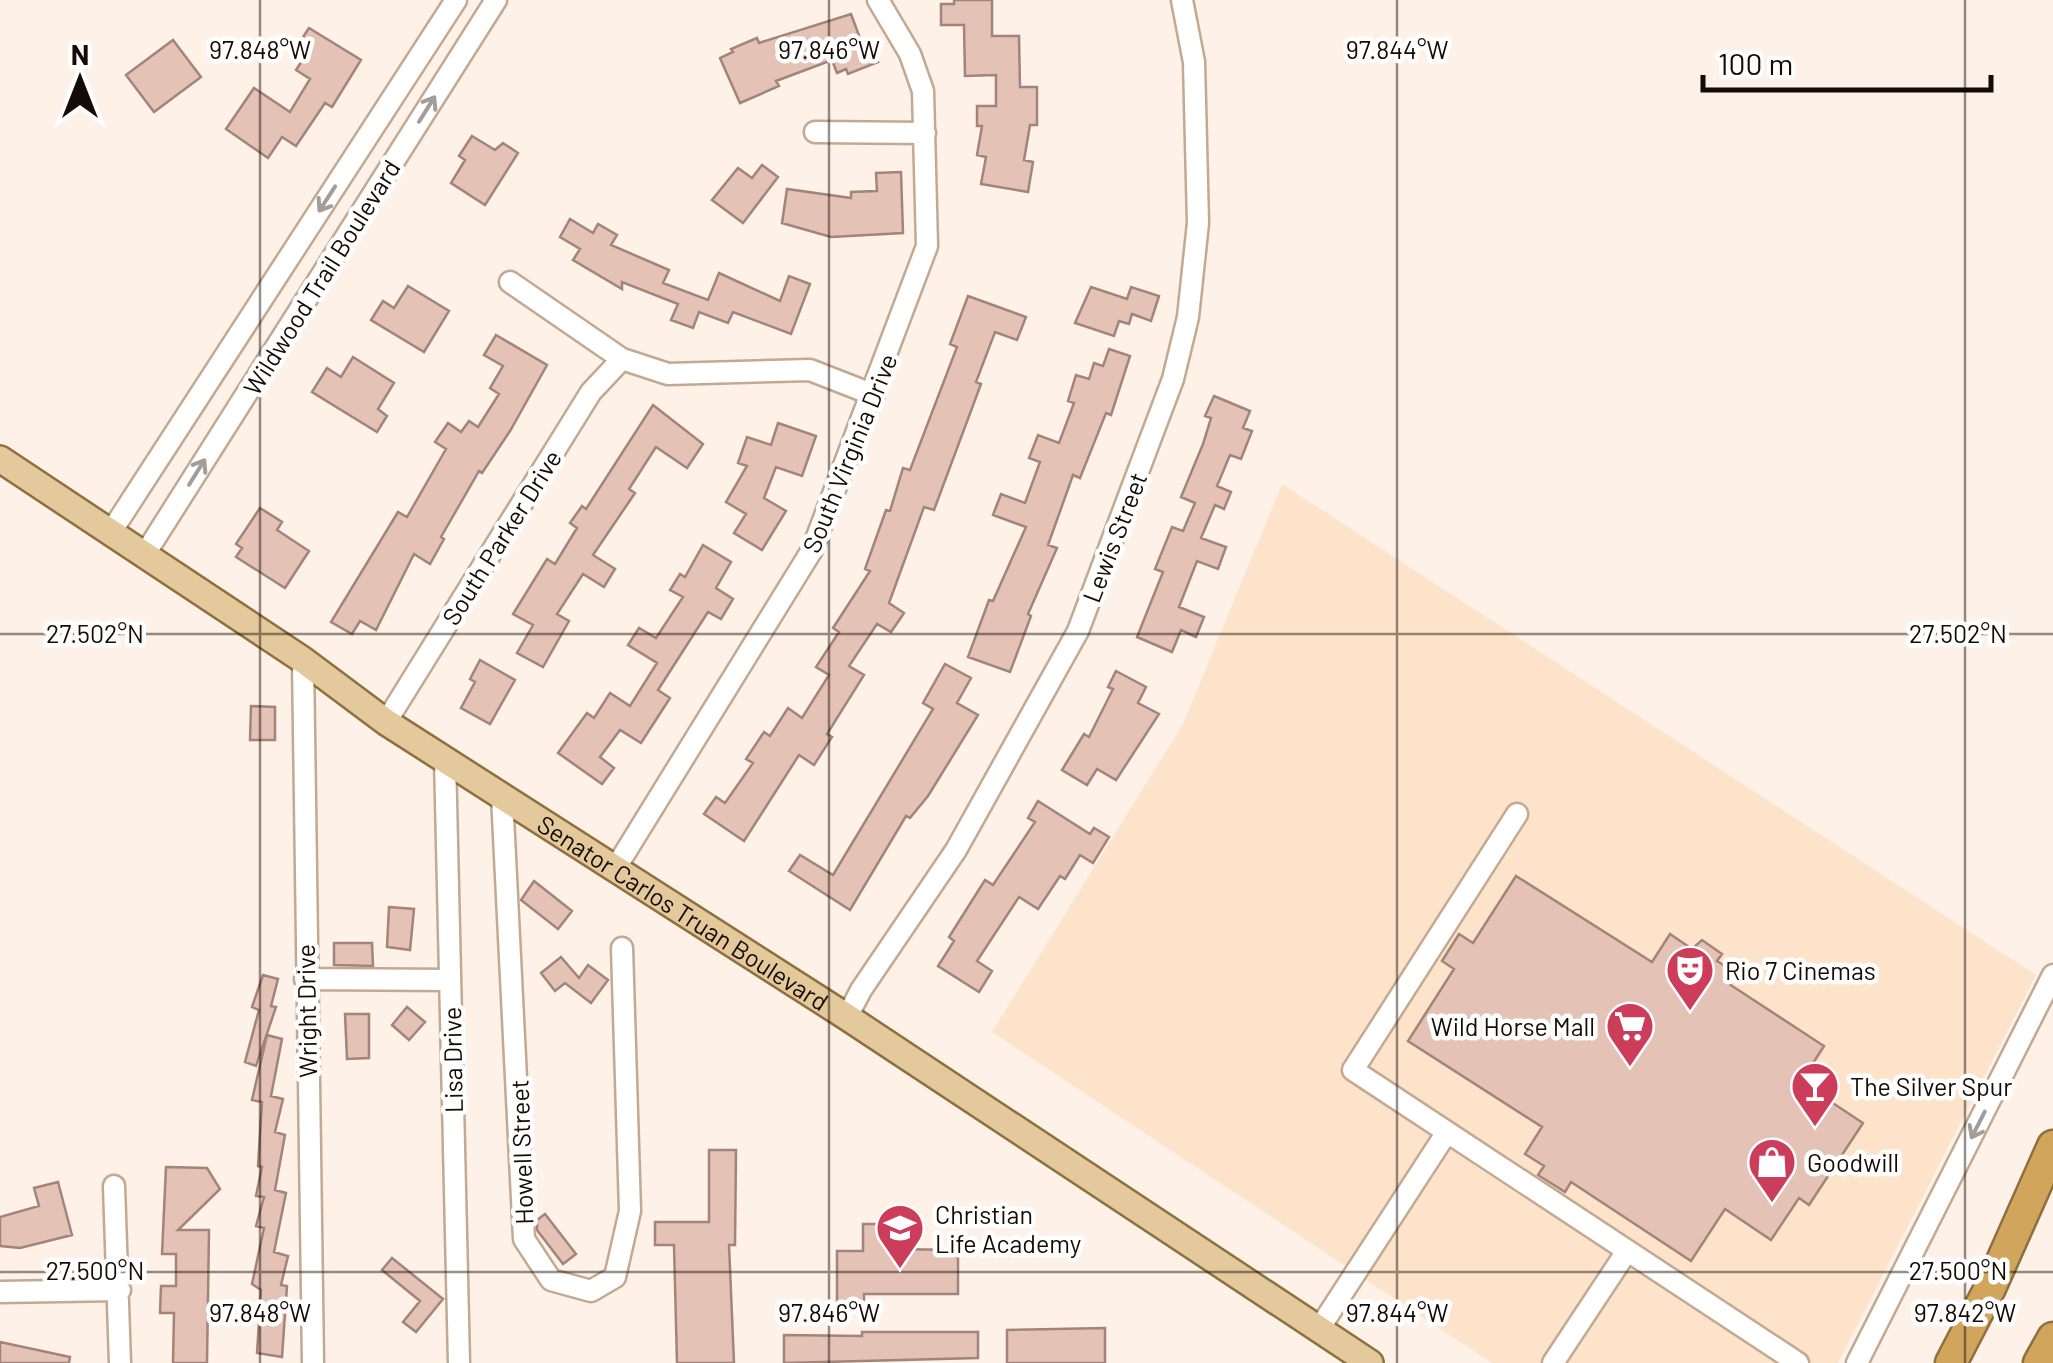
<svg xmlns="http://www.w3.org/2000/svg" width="2053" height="1363" font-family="Barlow,sans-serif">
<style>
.built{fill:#fee3cb}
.building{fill:#e5c2b6;stroke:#a48478;stroke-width:2.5}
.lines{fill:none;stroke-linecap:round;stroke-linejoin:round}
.minor-casing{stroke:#c3a992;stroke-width:25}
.major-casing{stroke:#8f6f3d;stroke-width:30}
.highway-casing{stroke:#8f6f3d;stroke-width:35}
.minor{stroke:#fff;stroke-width:20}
.major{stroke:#e4c99d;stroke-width:25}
.highway{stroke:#d2a55c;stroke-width:30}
.oneway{stroke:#a19d9b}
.ticks{fill:none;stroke:#130b04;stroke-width:2.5;stroke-opacity:0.45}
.labels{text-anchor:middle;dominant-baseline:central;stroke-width:9;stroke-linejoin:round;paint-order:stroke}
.street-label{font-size:25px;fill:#130b04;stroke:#fff}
.poi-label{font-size:25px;fill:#130b04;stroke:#fff;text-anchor:start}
.ticks-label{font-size:25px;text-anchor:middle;fill:#130b04;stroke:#fff;stroke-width:9;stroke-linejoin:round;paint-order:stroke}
</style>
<rect width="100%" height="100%" fill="#fdf1e8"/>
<!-- built -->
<path class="built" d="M1282,484L2036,975L1838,1363H1492L992,1032L1183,724Z"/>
<!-- building -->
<path class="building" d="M954,0H992V36H1019L1020,87H1037V125H1030L1024,160L1033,162L1028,192L981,184L986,157L977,155L982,126H977V106H996V75L965,76L964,25H941V4H954Z
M851,14L864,49L872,46L878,62L848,74L846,69L837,73L832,60L776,81L779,86L740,103L720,58L733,52L731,49L757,38L759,43Z
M309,28L361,60L332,107L325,103L296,146L282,137L268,158L226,129L254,88L290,112L310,79L296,70L306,55L295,49Z
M173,40L201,77L154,112L126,75Z
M472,136L495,150L503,143L518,153L485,205L451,183L465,160L459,156Z
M762,165L778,177L743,223L712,200L738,168L752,178Z
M901,172L903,233L831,237L782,223L787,189L851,198V192L877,191L876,173Z
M570,219L593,233L598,224L617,235L611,245L669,270L663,283L708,300L719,273L780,301L789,276L810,284L791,334L733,312L728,323L699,312L693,328L671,320L678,304L622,282V289L573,260L580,249L560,237Z
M408,286L449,311L424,352L371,320L383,301L394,308Z
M1091,287L1127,299L1131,287L1159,296L1151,321L1132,314L1129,324L1119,321L1114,336L1075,323Z
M968,296L1026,317L1017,340L995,332L976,382L981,384L934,510L924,507L889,603L904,613L891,632L877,624L849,666L864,675L827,734L832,737L814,765L799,755L744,841L704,814L716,797L725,803L753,763L746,759L764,732L770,736L788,708L802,718L829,675L816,667L839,632L833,628L870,571L865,569L886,510L890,511L903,468L910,470L957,347L950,344Z
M496,335L547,365L510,431L482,473L479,471L441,537L444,539L430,564L414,554L376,630L360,621L352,634L331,622L398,512L407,517L446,449L435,442L448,423L461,432L469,421L478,427L499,394L490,388L503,366L484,355Z
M1109,349L1130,356L1111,415L1106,413L1080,478L1073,475L1048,545L1057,548L1028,614L1031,616L1010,672L968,657L989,600L993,601L1026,527L993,515L1001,494L1025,503L1040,462L1029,458L1038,435L1059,443L1074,403L1068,401L1076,375L1089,379L1094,363L1103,366Z
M353,357L394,383L378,409L387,416L377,432L312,392L327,368L341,377Z
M1214,396L1250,411L1243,428L1252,431L1241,459L1230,455L1217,486L1231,492L1224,509L1215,505L1201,538L1226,547L1218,569L1197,561L1179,607L1204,617L1196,637L1181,630L1172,652L1137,637L1163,572L1155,569L1172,527L1183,531L1195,503L1181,497L1203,444L1211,418L1205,416Z
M653,405L703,444L687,468L656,447L629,489L635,493L593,555L615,569L604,587L583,574L557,614L569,621L543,667L517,653L533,625L513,614L547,559L555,564L577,528L570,523L582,506L586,509Z
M778,423L816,436L802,476L776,467L764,498L786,511L762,550L734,533L746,514L726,502L747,466L738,463L747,437L771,445Z
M260,508L282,522L277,530L309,551L285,588L236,557L242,548L236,544Z
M703,545L731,562L716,588L733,599L721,619L708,612L658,690L670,698L641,743L620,730L600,757L614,768L602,784L558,753L587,713L594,718L610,693L630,706L657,663L628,645L639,628L656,638L683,597L670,590L680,574L685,577Z
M480,660L515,680L490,724L461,708L475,682L470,679Z
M945,664L971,678L957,703L978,715L928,796L910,818L906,816L850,910L789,871L800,855L833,875L933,709L923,703Z
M1116,671L1146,687L1138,703L1159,714L1116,780L1097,769L1087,785L1062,770L1084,734L1089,737L1113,689L1108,687Z
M251,706L275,707V740H250Z
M1038,801L1090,834L1094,828L1109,837L1093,863L1080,855L1065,879L1060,876L1038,909L1019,897L977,961L992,971L979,992L938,966L954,941L949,937L985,880L993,885L1035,822L1028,818Z
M1516,876L1652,962L1670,934L1692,949L1702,940L1722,954L1717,961L1733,971L1726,982L1824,1046L1801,1082L1863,1123L1809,1205L1799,1198L1771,1240L1725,1209L1691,1261L1571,1182L1565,1192L1538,1175L1544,1166L1525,1154L1542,1127L1408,1041L1454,969L1442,961L1459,934L1473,943Z
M534,881L572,911L558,929L521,900Z
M389,907L414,909L410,950L387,947Z
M334,943H372L373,966L334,965Z
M561,957L579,978L588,965L608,980L591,1003L565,983L555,991L541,973Z
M263,975L278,979L271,1006L276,1007L256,1066L245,1062L259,1010L252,1007Z
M407,1007L425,1022L409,1040L392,1025Z
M345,1014H369V1058L347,1059Z
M267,1035L282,1039L271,1096L283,1099L275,1132L285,1135L275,1190L286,1193L274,1252L288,1256L281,1285L287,1286L282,1357L257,1353L261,1290L252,1284L264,1228L256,1226L264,1197L256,1196L262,1167L258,1166L262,1102L252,1100Z
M709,1150H736L735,1245H729L734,1363H677L674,1245H655V1222H709Z
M166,1167L207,1168L220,1189L178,1230H209L207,1363H173L174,1313H160L161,1286H176V1254H162Z
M58,1182L72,1235L20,1248L0,1246V1217L39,1206L34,1188Z
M545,1214L576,1254L563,1264L537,1230V1220Z
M863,1224H892V1249L958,1250V1294H864V1303H837V1251H863Z
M392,1258L443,1299L416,1332L403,1322L420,1301L382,1270Z
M1105,1328V1363H1007V1330Z
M862,1332H978V1358L784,1363V1335L862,1336Z
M0,1342L70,1357L69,1363H0Z"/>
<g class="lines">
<!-- minor casing -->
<g class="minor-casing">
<path id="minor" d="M815,132L925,133
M510,282L622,359L668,374L810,370L874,395
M111,532L456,0
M145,554L496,0
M303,660L313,1363
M386,722L591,392L622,359
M445,758L459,1363
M502,796L524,1239L551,1280L591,1291L615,1277L630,1211L622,948
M1517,814L1353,1070L1798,1363
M615,869L812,550L927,246L923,91L910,54L878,0
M305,979L450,980
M847,1017L861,990L956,850L1078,631L1173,379L1188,317L1198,223L1194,62L1182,0
M114,1186L120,1363
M0,1292L120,1290
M1319,1329L1447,1132
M1553,1363L1627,1251
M1857,1363L2053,975"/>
</g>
<!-- major casing -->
<g class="major-casing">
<g id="major">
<path id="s1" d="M0,459L303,660L386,722L847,1017L1370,1363"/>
</g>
</g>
<!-- highway casing -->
<g class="highway-casing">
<path id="highway" d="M1951,1363L1990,1288L2053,1146
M2039,1363L2053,1338"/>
</g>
<!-- minor -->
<use href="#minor" class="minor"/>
<!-- major -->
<use href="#major" class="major"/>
<!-- highway -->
<use href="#highway" class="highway"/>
</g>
<!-- one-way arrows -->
<defs><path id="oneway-shaft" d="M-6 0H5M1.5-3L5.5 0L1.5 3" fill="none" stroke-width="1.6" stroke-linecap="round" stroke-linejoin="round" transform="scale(2.5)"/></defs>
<g class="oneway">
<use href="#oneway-shaft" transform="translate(427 109) rotate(-58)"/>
<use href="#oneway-shaft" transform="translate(327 199) rotate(123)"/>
<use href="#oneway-shaft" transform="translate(197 472) rotate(-58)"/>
<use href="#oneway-shaft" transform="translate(1978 1125) rotate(117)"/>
</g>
<!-- ticks -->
<path class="ticks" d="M260,0V1363M829,0V1363M1397,0V1363M1965,0V1363M0,634H2053M0,1272H2053"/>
<!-- icons -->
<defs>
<g id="theatre-pin" transform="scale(2.5)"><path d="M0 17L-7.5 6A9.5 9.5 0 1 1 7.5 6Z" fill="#cc3c5b" stroke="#fff"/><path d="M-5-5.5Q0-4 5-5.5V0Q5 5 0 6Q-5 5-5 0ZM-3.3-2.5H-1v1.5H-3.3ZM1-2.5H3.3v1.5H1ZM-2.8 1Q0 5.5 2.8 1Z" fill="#fff"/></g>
<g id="supermarket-pin" transform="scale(2.5)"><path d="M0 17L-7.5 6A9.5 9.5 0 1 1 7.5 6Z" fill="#cc3c5b" stroke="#fff"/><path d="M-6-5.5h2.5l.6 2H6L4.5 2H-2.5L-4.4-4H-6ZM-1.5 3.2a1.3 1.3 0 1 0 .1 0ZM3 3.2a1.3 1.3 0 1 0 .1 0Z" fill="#fff"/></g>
<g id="bar-pin" transform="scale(2.5)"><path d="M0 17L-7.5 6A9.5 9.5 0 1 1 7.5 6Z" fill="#cc3c5b" stroke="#fff"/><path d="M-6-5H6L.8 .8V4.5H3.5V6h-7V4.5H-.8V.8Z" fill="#fff"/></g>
<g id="shop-pin" transform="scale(2.5)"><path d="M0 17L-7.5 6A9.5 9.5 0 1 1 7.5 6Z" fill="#cc3c5b" stroke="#fff"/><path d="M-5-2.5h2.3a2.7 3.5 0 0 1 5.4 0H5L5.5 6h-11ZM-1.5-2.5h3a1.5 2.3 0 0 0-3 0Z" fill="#fff"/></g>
<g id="school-pin" transform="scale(2.5)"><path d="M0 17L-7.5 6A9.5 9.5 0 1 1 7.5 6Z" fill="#cc3c5b" stroke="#fff"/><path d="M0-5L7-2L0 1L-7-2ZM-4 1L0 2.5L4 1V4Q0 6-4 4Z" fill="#fff"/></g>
</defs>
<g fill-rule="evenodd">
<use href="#theatre-pin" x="1690" y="970"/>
<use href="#supermarket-pin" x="1630" y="1026"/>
<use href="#bar-pin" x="1815" y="1086"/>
<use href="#shop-pin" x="1772" y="1162"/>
<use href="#school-pin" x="900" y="1228"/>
</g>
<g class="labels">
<!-- street labels -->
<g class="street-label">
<text transform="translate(321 277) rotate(-58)">Wildwood Trail Boulevard</text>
<text transform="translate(849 453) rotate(-68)">South Virginia Drive</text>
<text transform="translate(501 537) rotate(-58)">South Parker Drive</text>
<text transform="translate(1114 537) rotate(-69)">Lewis Street</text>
<text stroke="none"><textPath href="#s1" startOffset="820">Senator Carlos Truan Boulevard</textPath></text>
<text transform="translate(306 1011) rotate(-91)">Wright Drive</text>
<text transform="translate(452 1060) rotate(-91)">Lisa Drive</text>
<text transform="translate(521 1152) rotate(-92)">Howell Street</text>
</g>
<!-- poi labels -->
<g class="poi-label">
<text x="1725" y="970">Rio 7 Cinemas</text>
<text x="1595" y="1026" text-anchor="end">Wild Horse Mall</text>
<text x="1850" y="1086">The Silver Spur</text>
<text x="1807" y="1162">Goodwill</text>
<text x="935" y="1214">Christian<tspan x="935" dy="29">Life Academy</tspan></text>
</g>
</g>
<g class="ticks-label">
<text x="260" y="59">97.848°W</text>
<text x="829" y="59">97.846°W</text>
<text x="1397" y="59">97.844°W</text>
<text x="95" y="643">27.502°N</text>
<text x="1958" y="643">27.502°N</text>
<text x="95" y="1280">27.500°N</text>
<text x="1958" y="1280">27.500°N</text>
<text x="260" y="1322">97.848°W</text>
<text x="829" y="1322">97.846°W</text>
<text x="1397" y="1322">97.844°W</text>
<text x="1965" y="1322">97.842°W</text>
</g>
<!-- north arrow -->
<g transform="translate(80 80)" stroke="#ffffff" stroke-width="8" paint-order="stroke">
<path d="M0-8L18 38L0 25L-18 38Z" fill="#130b04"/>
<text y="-15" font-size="28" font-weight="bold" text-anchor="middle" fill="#130b04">N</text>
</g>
<!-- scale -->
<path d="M1703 75v15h288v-15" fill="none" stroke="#130b04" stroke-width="5"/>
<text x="1718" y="75" font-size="30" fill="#130b04" stroke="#ffffff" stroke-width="8" paint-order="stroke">100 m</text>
</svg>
